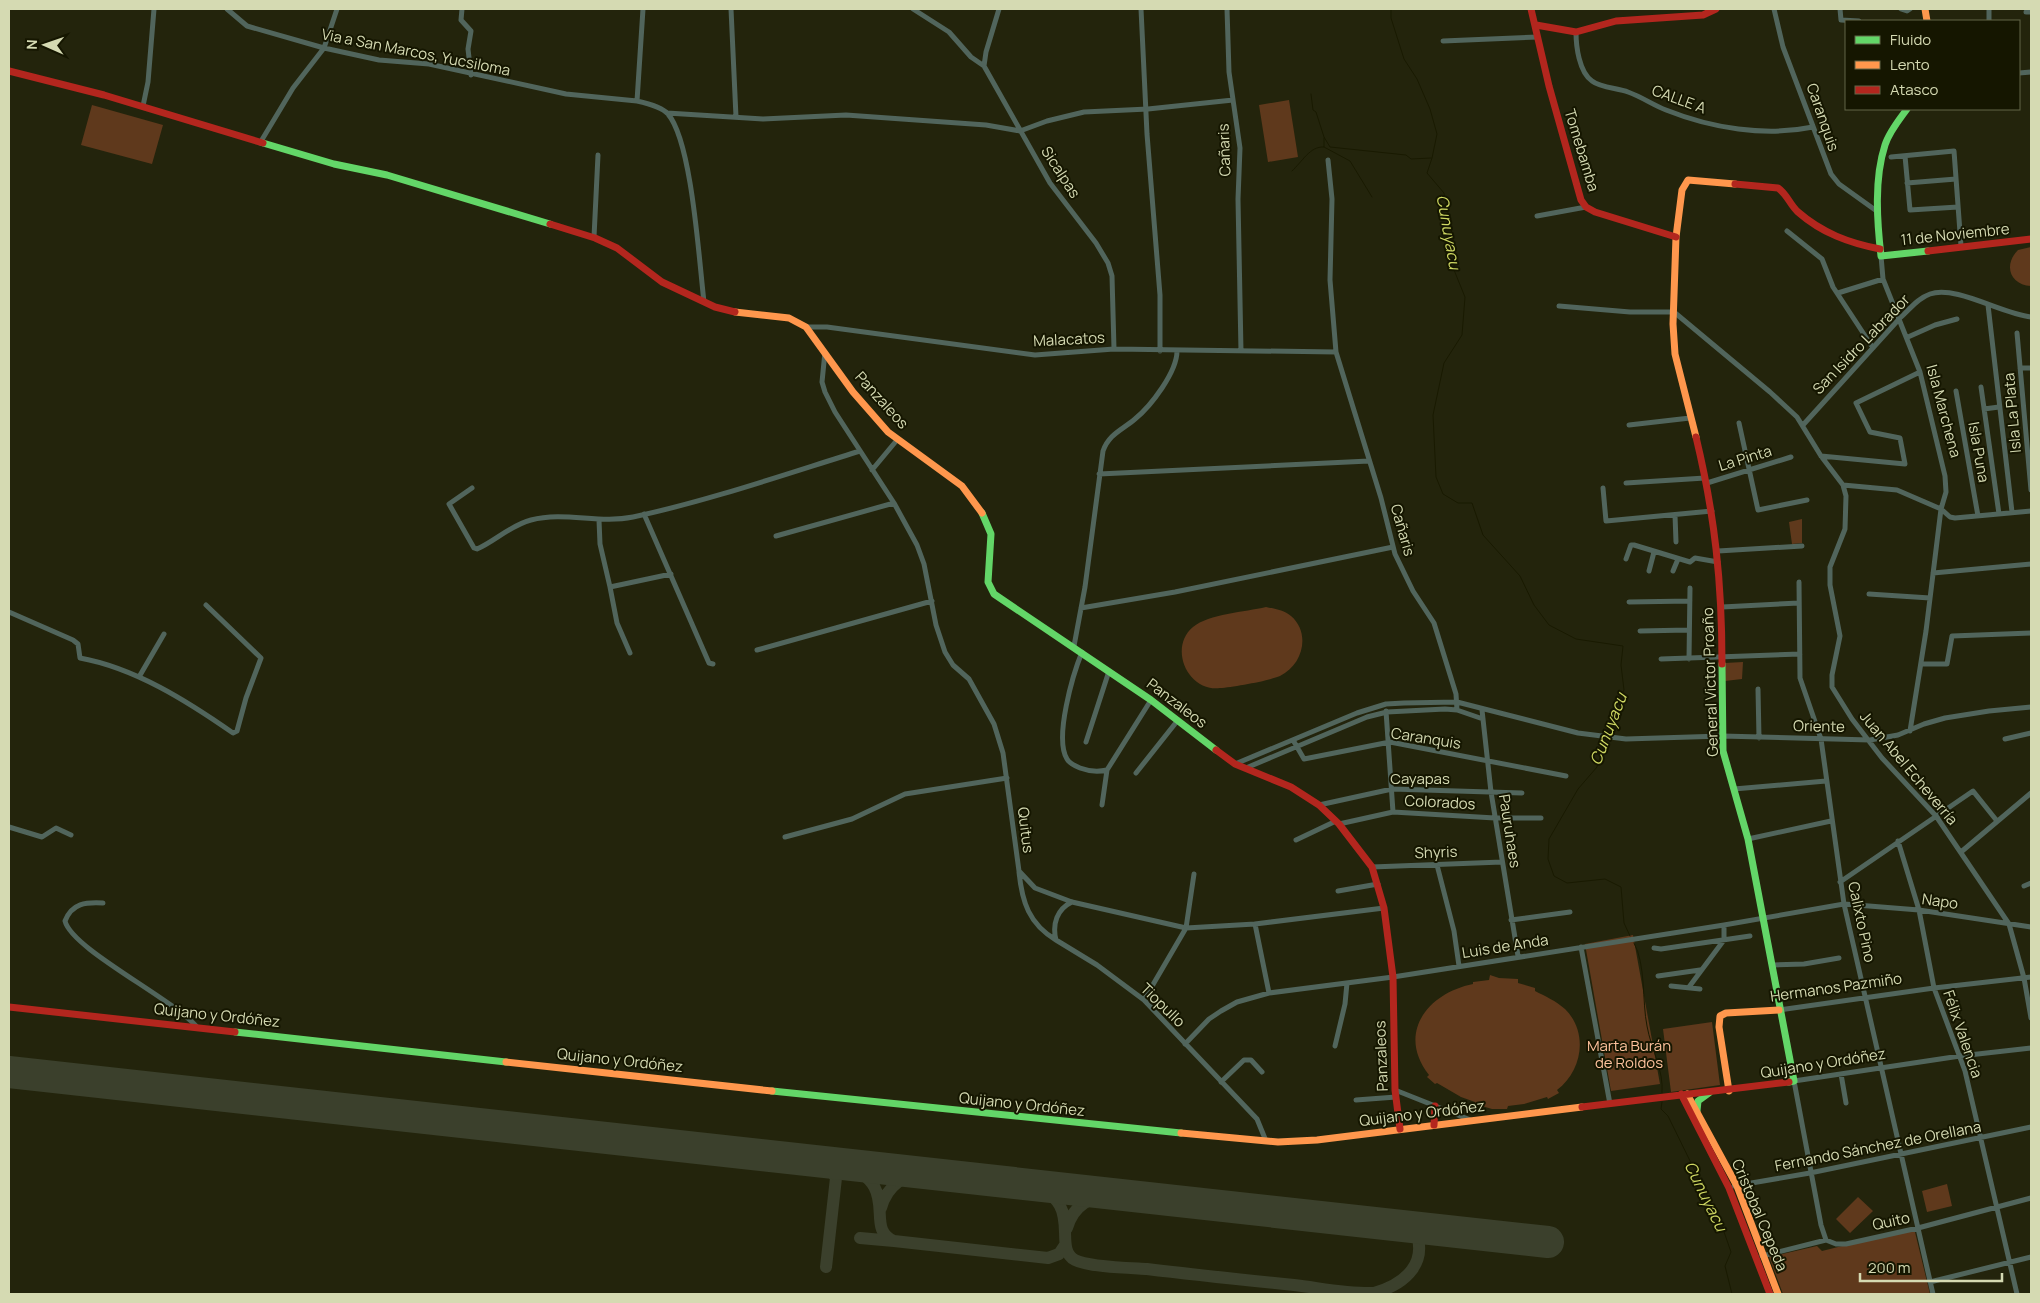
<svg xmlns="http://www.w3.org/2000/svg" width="2040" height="1303" font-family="Manrope,sans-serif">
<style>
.green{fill:#5f391c}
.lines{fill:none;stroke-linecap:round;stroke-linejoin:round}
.stream{stroke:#191a01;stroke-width:1}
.taxiway{stroke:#3b402c;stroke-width:12}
.runway{stroke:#3b402c;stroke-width:32}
.street{stroke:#51655c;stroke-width:5}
.fast{stroke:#63d668;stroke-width:7}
.slow{stroke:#ff974d;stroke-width:7}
.jam{stroke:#b3261e;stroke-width:7}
.labels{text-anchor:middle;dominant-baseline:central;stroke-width:4;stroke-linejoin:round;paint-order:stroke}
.street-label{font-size:15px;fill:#d5dab2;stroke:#151600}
.park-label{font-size:15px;fill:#fec29c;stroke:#151600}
.water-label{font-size:16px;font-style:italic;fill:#cfd862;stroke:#151600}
</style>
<rect width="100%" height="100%" fill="#23240c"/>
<!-- green -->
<path class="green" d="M1289,100L1298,157L1268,162L1259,105Z
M92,105L163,125L152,164L81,145Z
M2031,247V286C2010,285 2003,265 2018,250Z
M1802,519V543L1792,544L1789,522Z
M1266,607C1275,609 1284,610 1291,616C1311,633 1303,665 1280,676C1268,681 1233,687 1220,688C1188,692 1168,648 1193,627C1209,614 1245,612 1266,607Z
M1743,662L1742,679L1725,681V663Z
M1633,935L1660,1084L1611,1091L1585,944Z
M1490,975L1499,978L1518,979V983L1535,988V991C1545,996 1556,1001 1565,1009C1589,1033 1582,1071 1557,1090L1559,1093L1548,1099L1547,1097L1524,1104L1508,1106L1507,1109H1492L1475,1104V1102L1461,1097L1437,1083L1435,1084L1427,1077L1429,1075C1396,1033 1428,993 1473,984V982L1489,980Z
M1712,1022L1720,1085L1671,1092L1663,1029Z
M1947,1184L1952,1206L1927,1212L1922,1191Z
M1858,1197L1873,1211L1850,1233L1836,1219Z
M1914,1228L1930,1294H1783L1769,1257L1817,1246L1822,1251Z"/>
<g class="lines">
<!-- stream -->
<path class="stream" d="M1391,9V18L1404,59L1417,79L1430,109L1437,134L1432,158L1427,173L1444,193L1455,250L1454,270L1465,297L1462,335L1444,363L1433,415L1436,477L1443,494L1458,503H1472L1483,535L1520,576L1534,605L1549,625L1576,639L1623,646L1621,665L1624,690L1614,708L1607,734
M1311,94L1313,110L1316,112L1324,137L1330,147L1406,155L1411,159L1431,158
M1324,147L1350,161L1372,197
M1292,171C1302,162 1310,146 1324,147V138
M1606,738L1597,767L1578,789L1549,839L1548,859L1554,876L1567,883L1605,879L1621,887L1624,923L1630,936
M1634,943C1646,964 1642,1002 1647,1026C1651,1049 1664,1070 1662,1093
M1662,1102L1661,1109L1668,1116L1722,1226L1731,1252L1725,1266L1732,1294"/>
<!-- taxiway -->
<path class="taxiway" d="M817,1161L829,1167L836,1178
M843,1164C904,1186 862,1228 894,1241L1048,1258L1059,1254L1065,1245
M1025,1184C1089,1199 1050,1247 1075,1260C1088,1267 1131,1268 1147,1269C1196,1275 1245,1280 1294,1285C1320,1288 1348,1294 1374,1293C1406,1284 1430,1262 1414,1227
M881,1208C887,1186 905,1172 928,1174
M1067,1228C1074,1203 1094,1194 1119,1195
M860,1238L894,1241
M826,1267L836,1178L840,1172L854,1166"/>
<!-- runway -->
<path class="runway" d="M9,1072L1548,1242"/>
<!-- street -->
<path class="street" d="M227,9L247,26L324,48L379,60L429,64L566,94L637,101
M462,9L461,20L471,31L468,49L471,75
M643,9L637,101C646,103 662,107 668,114C692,142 699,261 704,302
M731,9L736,117
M913,9L949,32L971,57L984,66
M999,9L986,52L984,66L1050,183L1096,243L1108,263L1112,276L1114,349
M1141,9L1147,134L1160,295V351
M1227,9L1229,72L1240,148L1238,199L1241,351
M1774,9L1783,47L1831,174L1839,184L1878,212
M1840,9L1841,20L1859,21
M1901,9L1907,11L1910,9
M1989,9V21
M2026,12H2031
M1576,32C1576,46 1579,72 1592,81C1601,88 1618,88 1628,92C1642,97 1653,105 1666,110C1711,128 1765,137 1813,127
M1443,41L1538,37
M2019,73L2031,72
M143,106L148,82L154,9
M667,113L763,119L846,115L986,125L1020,131L1047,121L1084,112L1148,109L1233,100
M260,143L293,88L324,48L337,9
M1905,156L1910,210L1958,207
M1891,157L1954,151L1961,246
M1328,160L1332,199L1330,280L1336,352L1381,498L1395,554L1413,591L1434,623L1456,694L1457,710
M1907,183L1956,179
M1537,216L1586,207
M1787,231L1822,259L1833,287L1873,348
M594,237L598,155
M1881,256L1883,279L1920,372L1945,476L1946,492L1941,509L1926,631L1910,731
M1838,293L1883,279
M1988,305L2012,512
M1559,306L1630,312H1674L1770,392L1797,417L1821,456L1843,485L1846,496L1845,529L1830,567V585L1840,636L1832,675V687L1852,719L1882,758L1936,816L2009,924L2024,978L2031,1018
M806,327H827L1035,355L1114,349L1336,352
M2017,333L2031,490
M1908,337L1935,325L1957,319
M825,352L822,382L825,392L835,412L894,503L917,545L924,564L936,625L945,652L953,665L969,679L994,724L1003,753L1019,871L1035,888L1072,902L1186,928L1255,924L1384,908
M2020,368H2031
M1981,387L1999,514
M1956,391L1978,516
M1984,409L1999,407
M1739,423L1758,510L1807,500
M1629,425L1690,418
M1803,425L1900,318C1909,310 1918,298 1930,294C1956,285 2002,314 2031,317
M1821,456L1905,464L1900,438L1870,432L1856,403L1920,372
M872,470L897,440
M1099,474L1369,461
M1626,483L1705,478
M1707,483L1791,457
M1843,485L1897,490L1941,509L1950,517L1955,518L2031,511
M472,488L449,504L474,548L477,549C495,541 511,525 531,520C564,511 599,524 633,517C708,501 786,474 860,451
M1603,488L1606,521L1712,511
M644,514L709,663L713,664
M1675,515L1676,542
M599,520L600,544L610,587
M776,536L894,503
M1718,551L1802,546
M1626,559L1631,545H1634L1690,562L1695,558L1718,562
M1649,571L1654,552
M1673,571L1678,559
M1933,573L2031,564
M1799,582L1800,678L1821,739L1844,904L1933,1294
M1869,594L1930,598
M1629,602L1690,601
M1722,607L1799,603
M1081,608L1175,592L1393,547
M9,612L73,640L78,644L80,658C135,668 187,701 233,733L237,731L246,698L261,658L206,605
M1640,631L1688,630
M1074,646L1085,587L1103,451C1109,434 1122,430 1135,419C1151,406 1177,372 1177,351
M757,650L932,601
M1082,652C1073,674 1054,738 1067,759C1070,764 1075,766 1080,768C1088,771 1098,772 1107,770L1151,700
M630,653L617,623L610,587L671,574
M1661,659L1800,654
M1689,659L1690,588
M1921,664H1947L1952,636L2031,633
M139,677L164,634
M1758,689L1759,738
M1482,710L1491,792L1518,956
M1386,711L1393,812
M2005,739L2031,733
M1293,740L1304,759L1390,742L1566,776
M1086,742L1109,671
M1235,764L1357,713L1386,704L1404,703L1457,702L1578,733L1626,739L1722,736L1870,740L1898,735L1924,724L1945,718L1989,711L2031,707
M1246,768L1367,717L1387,712L1445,709L1457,710L1483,719
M1136,773L1178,720
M1734,789L1826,781
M1102,805L1107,770
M1319,805L1392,789L1522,793
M1339,824L1393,812L1495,818H1541
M9,827L42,837L56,828L71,835
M785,837L852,819L905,794L1007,778
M1748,839L1831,821
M1296,840L1336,821
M1898,841L1919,910L1934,988L1965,1071L2017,1294
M1961,852L2031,793
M1437,865L1454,931L1459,966
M1372,867L1502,862
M1019,872C1022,902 1029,924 1056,940
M1840,882L1973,791L1997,821
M2024,886L2031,883
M1338,891L1378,884
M1072,902C1057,909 1052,924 1056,940L1097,965L1144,1000L1257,1119L1266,1141
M103,903C86,902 72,903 65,921C72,949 170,997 196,1026
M1511,920L1570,912
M1255,924L1269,993
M1581,947L1610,1104
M1654,948L1661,949L1750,936
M1772,965L1804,964L1839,958
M1658,976L1700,970
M1671,986L1700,989
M1689,987L1724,940V925
M1144,1000L1186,928L1194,874
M1779,1010L1934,988L2031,977
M1185,1044L1209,1019L1221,1011L1237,1002L1269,993L1393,977L1724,925L1844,904L1919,910L2031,927
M1335,1046L1345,1004L1347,983
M1841,1074L1846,1103
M1221,1082L1244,1060H1251L1262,1072
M1395,1090L1473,1121
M1356,1100L1396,1097
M1734,1186L1810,1173L2031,1127
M1826,1240L1821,1225L1794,1081L1960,1056L2031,1048
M1826,1240L1836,1244H1846L1918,1228L2031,1198
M1762,1256L1826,1240
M1930,1282L2031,1257"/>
<!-- fast -->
<path class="fast" d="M1907,109C1899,120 1889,132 1885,145C1874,179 1877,221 1881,256L1928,251
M263,143L334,164L387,175L550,224
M982,513L991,534L988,582L994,594L1151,700L1216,750
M1722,664L1723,751L1748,839L1794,1081L1789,1082
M235,1032L506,1062
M772,1091L1181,1133
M1697,1111L1698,1101L1709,1093"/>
<!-- slow -->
<path class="slow" d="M1925,9L1927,21
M735,312L789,318L806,327L853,392L888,432L962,486L982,513
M1696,437L1675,354L1673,324L1676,237L1682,190L1688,180L1735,184
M506,1062L772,1091
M1729,1091L1719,1027L1720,1016L1726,1013L1779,1010
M1687,1094L1737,1186L1778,1294
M1181,1133L1278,1142L1317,1140L1582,1107"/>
<!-- jam -->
<path class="jam" d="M1531,9L1549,86L1581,200L1586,207L1595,212L1676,237
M1536,25L1576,32L1616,21L1703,15L1716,9
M9,71L104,95L263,143
M1735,184L1778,188C1787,194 1790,205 1798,212C1822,233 1849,243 1880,249
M550,224L595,238L617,248L662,282L715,307L735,312
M1928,251L2031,239
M1696,437C1715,516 1722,583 1722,664
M1216,750L1235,764L1291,787L1319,805L1339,824L1372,867L1384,908L1393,977L1395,1090L1400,1129
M9,1007L235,1032
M1681,1094L1729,1188L1770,1294
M1582,1107L1789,1082
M1434,1125L1435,1106"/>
</g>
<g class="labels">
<!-- street labels -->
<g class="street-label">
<text transform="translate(416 52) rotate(11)">Via a San Marcos, Yucsiloma</text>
<text transform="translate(1679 99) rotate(20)">CALLE A</text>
<text transform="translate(1823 117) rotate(71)">Caranquis</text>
<text transform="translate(1224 150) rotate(-92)">Cañaris</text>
<text transform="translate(1582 150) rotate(73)">Tomebamba</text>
<text transform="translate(1061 172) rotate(57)">Sicalpas</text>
<text transform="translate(1955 234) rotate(-6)">11 de Noviembre</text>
<text transform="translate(1069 339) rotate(-3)">Malacatos</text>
<text transform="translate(1861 344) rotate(-46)">San Isidro Labrador</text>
<text transform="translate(882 400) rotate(48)">Panzaleos</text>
<text transform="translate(1944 411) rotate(75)">Isla Marchena</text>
<text transform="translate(2012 413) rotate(-95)">Isla La Plata</text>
<text transform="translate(1979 452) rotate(80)">Isla Puna</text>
<text transform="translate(1745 458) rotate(-17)">La Pinta</text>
<text transform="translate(1403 530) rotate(74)">Cañaris</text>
<text transform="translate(1710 682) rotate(-92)">General Victor Proaño</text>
<text transform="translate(1177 703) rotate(37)">Panzaleos</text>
<text transform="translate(1819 726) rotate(1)">Oriente</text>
<text transform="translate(1426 738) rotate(9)">Caranquis</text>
<text transform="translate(1909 768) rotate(50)">Juan Abel Echeverría</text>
<text x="1420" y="778">Cayapas</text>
<text transform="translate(1440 802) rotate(3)">Colorados</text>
<text transform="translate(1026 830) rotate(83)">Quitus</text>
<text transform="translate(1510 831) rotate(81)">Pauruhaes</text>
<text transform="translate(1436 852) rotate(-2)">Shyris</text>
<text transform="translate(1940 901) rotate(8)">Napo</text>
<text transform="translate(1862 922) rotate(78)">Calixto Pino</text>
<text transform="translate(1505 946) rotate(-9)">Luis de Anda</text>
<text transform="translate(1836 987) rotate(-8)">Hermanos Pazmiño</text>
<text transform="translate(1163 1005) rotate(44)">Tiopullo</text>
<text transform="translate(217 1015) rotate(6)">Quijano y Ordóñez</text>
<text transform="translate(1963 1034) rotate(71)">Félix Valencia</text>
<text transform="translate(1381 1056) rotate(-92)">Panzaleos</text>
<text transform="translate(620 1060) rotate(6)">Quijano y Ordóñez</text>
<text transform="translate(1823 1063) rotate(-9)">Quijano y Ordóñez</text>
<text transform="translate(1022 1104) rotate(6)">Quijano y Ordóñez</text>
<text transform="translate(1422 1113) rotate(-7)">Quijano y Ordóñez</text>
<text transform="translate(1878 1146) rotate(-11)">Fernando Sánchez de Orellana</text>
<text transform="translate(1760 1215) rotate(67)">Cristobal Cepeda</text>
<text transform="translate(1891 1221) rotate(-12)">Quito</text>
</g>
<!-- park labels -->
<g class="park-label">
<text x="1629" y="1045">Marta Burán<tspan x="1629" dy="17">de Roldos</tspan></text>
</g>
<!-- water labels -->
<g class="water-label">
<text transform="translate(1449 232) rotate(80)">Cunuyacu</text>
<text transform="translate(1608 729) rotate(-69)">Cunuyacu</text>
<text transform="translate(1706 1196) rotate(64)">Cunuyacu</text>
</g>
</g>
<!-- border -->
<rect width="2040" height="1303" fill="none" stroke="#d5dab2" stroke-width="20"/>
<!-- legend -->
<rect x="1845" y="20" width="175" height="90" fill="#151600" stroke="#626447"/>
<rect x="1855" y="36" width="25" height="8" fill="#63d668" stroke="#626447"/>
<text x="1890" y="45" font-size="15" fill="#d5dab2">Fluido</text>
<rect x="1855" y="61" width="25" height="8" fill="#ff974d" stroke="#626447"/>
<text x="1890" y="70" font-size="15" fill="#d5dab2">Lento</text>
<rect x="1855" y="86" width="25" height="8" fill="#b3261e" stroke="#626447"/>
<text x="1890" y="95" font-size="15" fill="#d5dab2">Atasco</text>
<!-- north arrow -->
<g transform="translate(45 45) rotate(272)" stroke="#151600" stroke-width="4" paint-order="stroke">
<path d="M0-4L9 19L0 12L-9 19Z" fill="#d5dab2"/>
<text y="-8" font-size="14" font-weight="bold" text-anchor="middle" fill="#d5dab2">N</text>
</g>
<!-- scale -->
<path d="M1860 1273v8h142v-8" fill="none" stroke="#d5dab2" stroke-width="2.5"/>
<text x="1868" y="1273" font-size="15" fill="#d5dab2" stroke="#151600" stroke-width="4" paint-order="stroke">200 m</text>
</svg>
